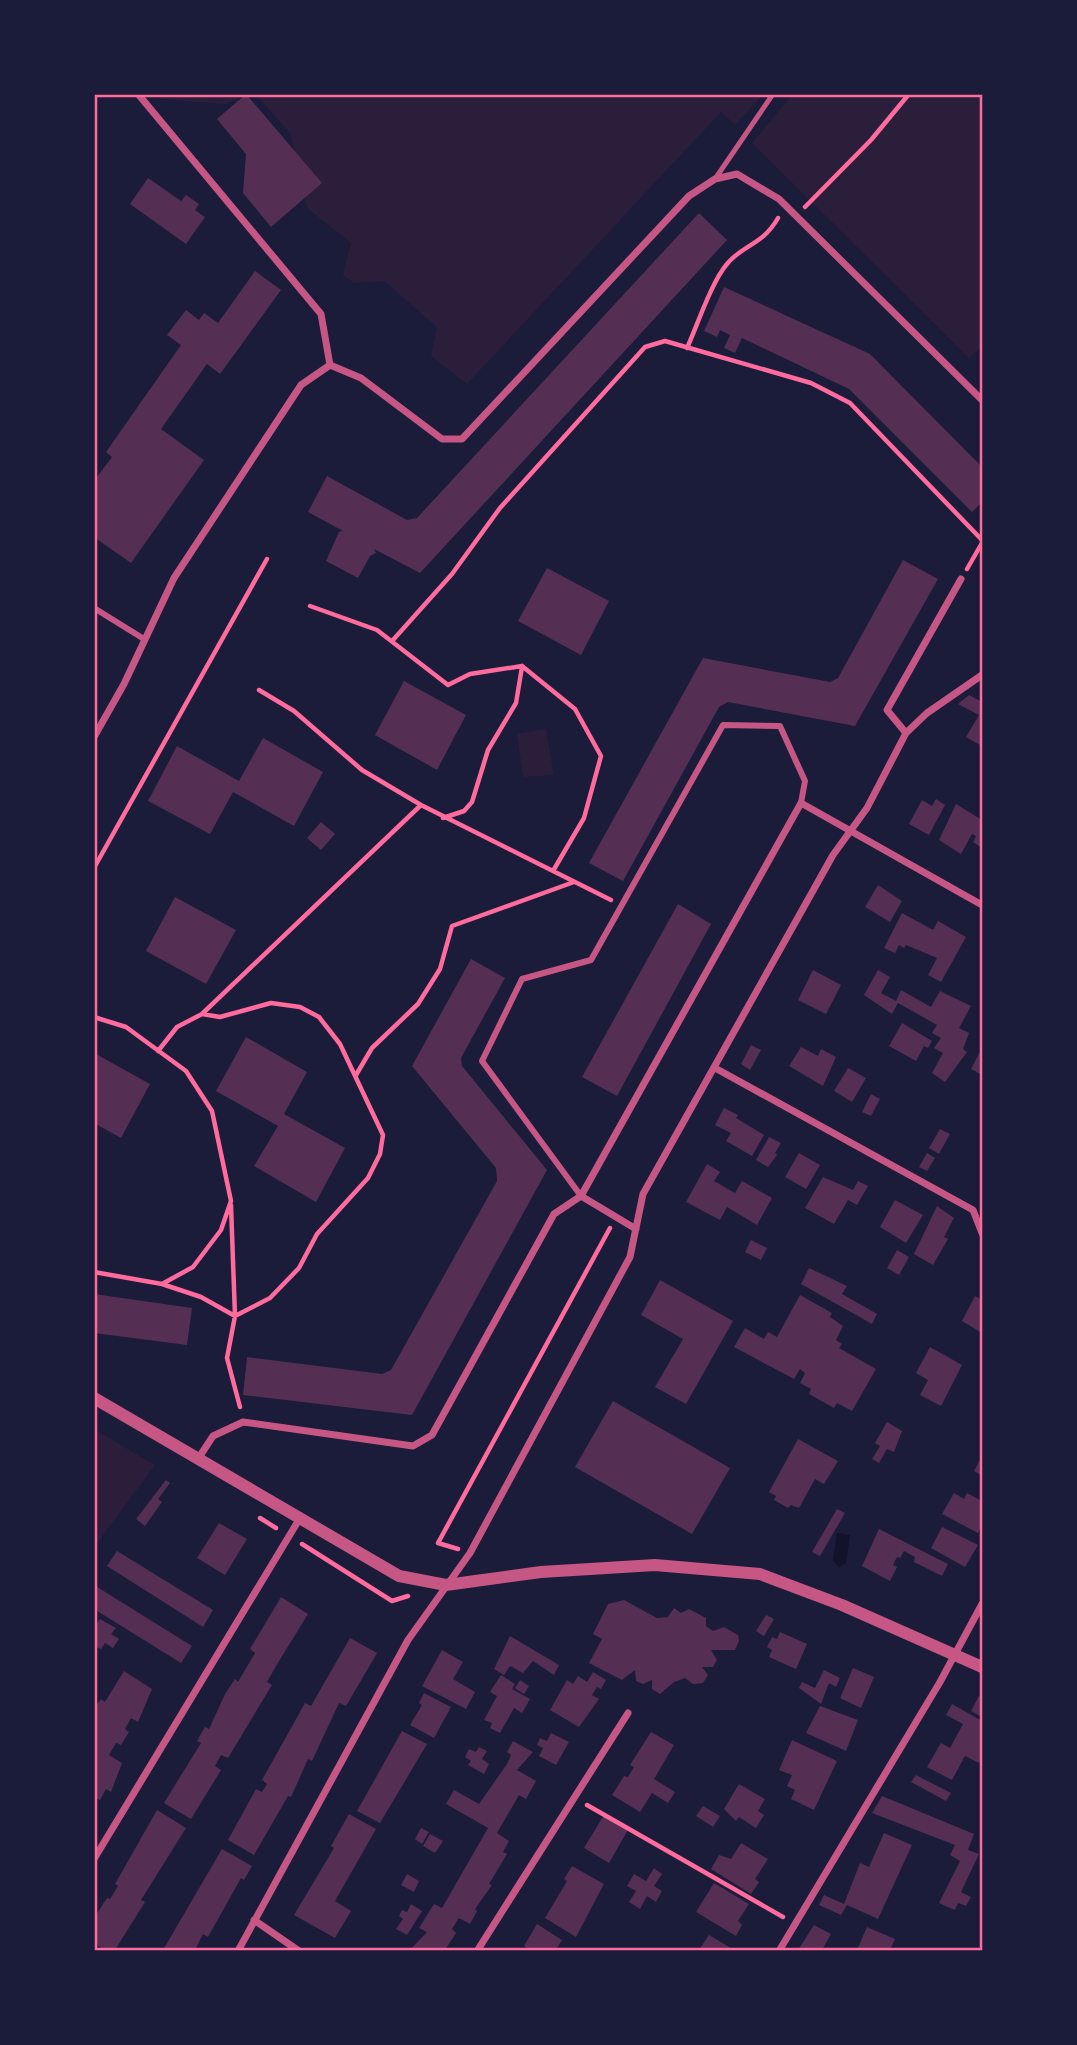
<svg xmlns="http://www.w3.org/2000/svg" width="1077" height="2045" font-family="Commissioner,sans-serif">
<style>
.green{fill:#2a1e3b}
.water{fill:#12122b}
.building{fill:#542f53}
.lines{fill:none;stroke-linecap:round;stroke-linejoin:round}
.path{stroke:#ff6b9d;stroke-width:4.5}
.service{stroke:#c65784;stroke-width:5}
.pedestrian{stroke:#c65784;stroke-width:6}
.minor{stroke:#c65784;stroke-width:7}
.tertiary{stroke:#c65784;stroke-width:12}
.neatline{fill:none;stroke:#ff6b9d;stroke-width:2.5}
</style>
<rect width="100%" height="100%" fill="#1b1b3a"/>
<!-- green -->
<path class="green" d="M156,95H247L225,104L160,99Z
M256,95H763L735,125L721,112L467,384L431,356L437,327L384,281L354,283L343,275L351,243L307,208L290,133Z
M792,95H982V347L969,358L752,143Z
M546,729L554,775L523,777L517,734Z
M94,1429L155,1465L95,1546H94Z"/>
<!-- water -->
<path class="water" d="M837,1533L850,1535L846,1563L839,1567L833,1561Z"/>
<!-- building -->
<path class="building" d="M246,94L322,183L271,227L243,193L246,154L217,119Z
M148,178L181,201L186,195L199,204L195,210L205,217L186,244L130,204Z
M699,213L727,240L420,573L374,549L376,553L370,556L358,578L326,561L339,532L343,531L308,512L327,476L407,520L417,518Z
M255,271L281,290L220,374L207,364L161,429L204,460L131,563L94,537V481L112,457L106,452L181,345L167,335L186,310L199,320L204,313L218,323Z
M724,287L870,354L982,467V502L972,512L849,389L742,338L735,353L724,348L730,335L720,330L717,337L704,331Z
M903,560L938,579L855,726L728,702L719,707L623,881L589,863L703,658L830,682L838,678Z
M547,568L609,601L581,655L518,621Z
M404,681L466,715L437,770L375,735Z
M969,695L982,702V746L966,737L979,715L958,704Z
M263,738L323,772L294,826L233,792L210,834L148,801L177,746L239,781Z
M936,799L945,805L929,835L909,824L922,800L932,806Z
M956,804L982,820V848L973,842L976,836L972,834L961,854L939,840Z
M321,822L335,834L321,850L307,838Z
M878,885L902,901L890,922L865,907Z
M175,897L236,930L206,984L146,951Z
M678,904L711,924L617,1096L582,1077Z
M902,913L933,930L938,921L966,937L941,982L928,975L937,958L906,945L904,948L899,945L895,953L884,948Z
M471,959L505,978L461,1058L462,1066L547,1170L412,1415L243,1395L247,1357L382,1374L391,1370L497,1181L496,1168L412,1066Z
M813,970L841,985L826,1014L798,1000Z
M878,970L890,977L881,993L896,1001L901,990L931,1007L940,991L971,1006L959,1028L969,1033L963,1049L967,1052L945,1082L932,1073L943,1053L934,1048L941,1038L932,1033L937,1025L898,1003L892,1014L864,995Z
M902,1023L932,1041L928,1048L924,1046L916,1061L889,1046Z
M246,1037L307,1072L284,1114L345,1148L316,1202L254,1166L278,1126L216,1091Z
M751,1045L761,1050L750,1070L741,1064Z
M801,1047L818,1056L821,1049L836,1057L823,1086L789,1066Z
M982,1048V1075L971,1069Z
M94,1053L150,1084L121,1138L94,1123Z
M848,1068L866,1078L852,1102L834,1091Z
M871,1094L880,1099L871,1116L862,1112Z
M724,1108L738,1115L736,1118L764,1135L752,1156L726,1141L731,1133L715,1125Z
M940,1129L950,1134L939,1154L929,1148Z
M769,1137L781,1143L775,1153L777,1155L768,1167L756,1160Z
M799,1153L820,1165L806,1189L785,1177Z
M927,1153L935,1158L927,1171L919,1167Z
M707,1164L720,1172L714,1181L735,1193L742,1181L772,1198L757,1225L727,1207L720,1220L686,1202Z
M823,1177L853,1190L858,1181L868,1186L857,1205L848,1200L834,1224L805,1208Z
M895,1200L923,1215L906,1243L880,1227Z
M937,1206L954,1218L944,1237L948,1239L933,1265L914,1254Z
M751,1240L767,1248L761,1260L745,1252Z
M897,1250L909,1257L899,1275L887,1268Z
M809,1268L847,1286L842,1294L877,1314L872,1324L801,1284Z
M660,1280L733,1321L686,1404L655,1387L683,1339L641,1315Z
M94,1294L192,1308L187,1345L94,1333Z
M800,1295L832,1313L830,1317L843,1326L836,1340L842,1344L839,1348L876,1369L852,1411L837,1403L834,1408L809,1394L811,1389L800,1383L805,1373L800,1369L794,1379L734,1347L745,1328L764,1339L768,1332L777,1337Z
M975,1296L982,1300V1333L962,1321Z
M930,1347L962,1365L941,1406L920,1395L928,1380L916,1373Z
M613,1401L730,1468L692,1534L575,1467Z
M887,1422L902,1431L894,1452L887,1449L879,1463L872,1459L880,1446L875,1443Z
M798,1439L838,1461L824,1484L815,1479L799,1508L791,1505L788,1508L774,1500L776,1496L769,1492Z
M982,1456V1476L974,1471Z
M166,1480L170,1483L158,1499L162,1502L145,1526L136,1519Z
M954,1493L964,1499L967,1493L982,1501V1525L978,1533L942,1514Z
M837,1509L845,1513L820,1556L812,1552Z
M219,1523L247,1539L225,1575L197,1558Z
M942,1527L978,1545L965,1567L931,1548Z
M879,1529L948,1564L942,1576L914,1562L915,1557L904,1551L900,1558L897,1557L893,1565L897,1567L890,1581L862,1566Z
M117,1551L213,1610L203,1627L107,1566Z
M94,1585L192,1646L181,1663L94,1609Z
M281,1597L308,1614L276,1666L267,1682L272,1685L228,1758L221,1755L215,1766L221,1770L191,1819L164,1803L201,1743L197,1741L205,1727L209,1729L225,1694L235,1679L238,1682L255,1653L250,1649Z
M624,1600L657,1618L668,1617L674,1608L681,1613L689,1609L706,1618V1626L713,1631L724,1627L738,1635L739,1641L735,1650H711L717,1660L713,1667H702L708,1675L703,1683L693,1684L685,1678L674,1682L660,1694L652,1689V1680L643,1684L636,1681L635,1670L622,1680L589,1663L602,1639L593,1634L608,1604Z
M766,1615L774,1619L764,1636L756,1631Z
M100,1619L116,1628L111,1634L119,1639L113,1648L105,1643L101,1649L94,1646V1627Z
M780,1632L807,1644L796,1669L769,1657L772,1650L767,1647L772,1637L777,1639Z
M510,1636L559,1665L554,1675L533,1661L523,1673L510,1666L504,1675L494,1669Z
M350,1638L377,1653L346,1706L339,1703L312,1761L308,1759L291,1797L288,1796L254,1855L228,1840L256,1789L262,1792L267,1784L262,1780L305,1703L311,1706Z
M442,1650L463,1662L453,1679L475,1692L466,1709L422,1686Z
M853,1668L874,1677L861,1708L840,1698Z
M824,1670L840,1678L836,1687L829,1683L821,1704L799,1688L802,1682L815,1688Z
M124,1671L152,1689L138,1722L131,1718L125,1729L129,1732L121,1745L116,1743L109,1755L122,1763L111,1792L106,1789L100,1800L94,1797V1708L101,1699L105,1702Z
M593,1672L606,1680L601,1689L597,1687L592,1695L599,1699L579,1727L550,1710L567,1680L573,1684L578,1676L587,1682Z
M501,1675L515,1684L512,1689L530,1699L522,1713L514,1708L500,1733L490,1728L492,1723L484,1720L497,1696L490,1692Z
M520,1680L529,1686L524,1694L515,1688Z
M424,1693L451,1707L434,1738L410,1725L422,1705L419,1703Z
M979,1696L982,1698V1717L971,1711Z
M952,1704L982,1721V1756L979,1763L965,1756L952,1780L927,1767L941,1743L950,1748L963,1724L946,1715Z
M820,1706L858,1720L846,1751L806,1733Z
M402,1731L427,1744L380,1823L357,1811Z
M651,1732L674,1745L654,1779L675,1792L668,1803L652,1793L640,1812L612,1795L624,1776L628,1777L634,1767L630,1765Z
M551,1733L569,1742L556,1765L539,1756L543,1748L537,1745L540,1738L547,1741Z
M792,1740L837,1761L814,1810L791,1799L795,1790L787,1786L792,1775L779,1770Z
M513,1741L533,1752L517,1770L536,1781L526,1799L519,1795L497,1833L509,1841L503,1852L507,1854L489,1884L492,1885L475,1909L477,1911L470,1924L459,1918L452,1929L456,1933L445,1950H410L427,1932L419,1928L434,1904L442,1908L488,1828L446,1804L454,1790L479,1804L507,1764L511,1755L507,1752Z
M479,1747L487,1751L482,1759L489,1764L484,1774L468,1765L471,1761L465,1757L469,1749L476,1752Z
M916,1775L951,1793L946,1801L911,1782Z
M739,1784L765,1799L758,1811L764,1815L756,1828L739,1817L736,1821L724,1809Z
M882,1796L974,1834L968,1850L979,1854L961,1892L971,1897L966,1906L958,1903L955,1910L939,1903L960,1861L950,1855L955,1845L872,1813Z
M703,1806L720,1816L713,1827L696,1816Z
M157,1810L186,1828L141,1900L145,1902L115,1950H106L94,1944V1918L107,1898L110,1899L118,1886L115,1884Z
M349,1814L376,1829L335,1901L351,1911L335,1938L294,1915L334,1848L331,1846Z
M604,1815L628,1830L609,1863L584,1848Z
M421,1828L429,1832L422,1844L415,1839Z
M884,1833L912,1845L878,1919L847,1905L841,1915L819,1905L824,1895L844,1904L860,1863L869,1867Z
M430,1834L443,1841L435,1853L423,1846Z
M741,1843L768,1859L755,1879L759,1882L751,1894L711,1869L719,1855L731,1859Z
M222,1849L252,1866L244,1880L241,1878L208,1937L203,1934L196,1948L200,1950H163Z
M572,1866L604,1884L576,1937L545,1918L567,1881L564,1879Z
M654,1868L662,1874L654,1886L662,1891L656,1902L647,1896L640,1909L629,1902L636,1891L627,1886L634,1874L646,1881Z
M407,1874L419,1881L414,1892L401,1885Z
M714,1883L749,1904L738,1921L742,1925L736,1936L696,1912Z
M411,1904L422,1911L407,1935L396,1929L403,1919L399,1916L402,1910L407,1912Z
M537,1924L562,1940L556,1950H525L527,1948L524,1946Z
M814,1925L831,1934L822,1950H798Z
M867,1927L895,1939L890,1950H857Z
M709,1935L734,1950H699Z"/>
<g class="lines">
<!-- path -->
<path class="path" d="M805,207L871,140L909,94
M687,348C697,326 712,281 727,264C743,244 762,246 778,218
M967,569L982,543
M310,606L377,630L448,685L470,674L522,666
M393,640L452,574L500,508L645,347L665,341L811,383L850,403L982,540
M522,666L575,709L601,756L584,818L553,871
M259,690L294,711L362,770L421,805L611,900
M443,818L464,811L472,802L488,750L516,703L522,667
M94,868L267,559
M203,1013L421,805
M94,1017L126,1027L186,1071L212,1111L231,1201L221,1230L193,1267L162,1284L94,1272
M158,1051L177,1027L202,1014L220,1017L271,1003L300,1007L319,1017L340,1044L383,1135L380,1154L368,1178L317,1234L299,1268L270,1298L235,1316L201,1297L162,1284
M356,1075L372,1048L418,1004L440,969L452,926L574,882
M231,1205L235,1316L227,1358L240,1407
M260,1518L276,1528
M302,1544L392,1601L408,1596
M458,1549L438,1543L610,1228
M587,1805L783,1917"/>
<!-- service -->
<path class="service" d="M715,179L773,94"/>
<!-- pedestrian -->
<path class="pedestrian" d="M94,608L144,639
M581,1196L482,1061L522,979L591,960L723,725L780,726L805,781L801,803"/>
<!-- minor -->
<path class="minor" d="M138,94L321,314L330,365L361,378L442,439H462L689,196L715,179L737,174L779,199L982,400
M906,733L887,710L961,579
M94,737L124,684L174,578L301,385L330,365
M715,1068L973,1210L982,1233
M636,1229L581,1196L801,803L982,905
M198,1459L213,1436L243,1422L413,1446L432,1435L554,1214L581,1196
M94,1859L300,1518
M254,1920L299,1951
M238,1951L408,1640L470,1553L630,1257L643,1194L833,855L867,808L906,733L927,713L982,675
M477,1951L628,1713
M779,1951L940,1682L982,1604"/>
<!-- tertiary -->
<path class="tertiary" d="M94,1398L399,1576L446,1585L541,1572L655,1565L760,1574L842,1605L982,1667"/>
</g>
<!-- border -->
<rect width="1077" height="2045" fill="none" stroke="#1b1b3a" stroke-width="192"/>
<rect x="96" y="96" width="885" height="1853" class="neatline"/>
</svg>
